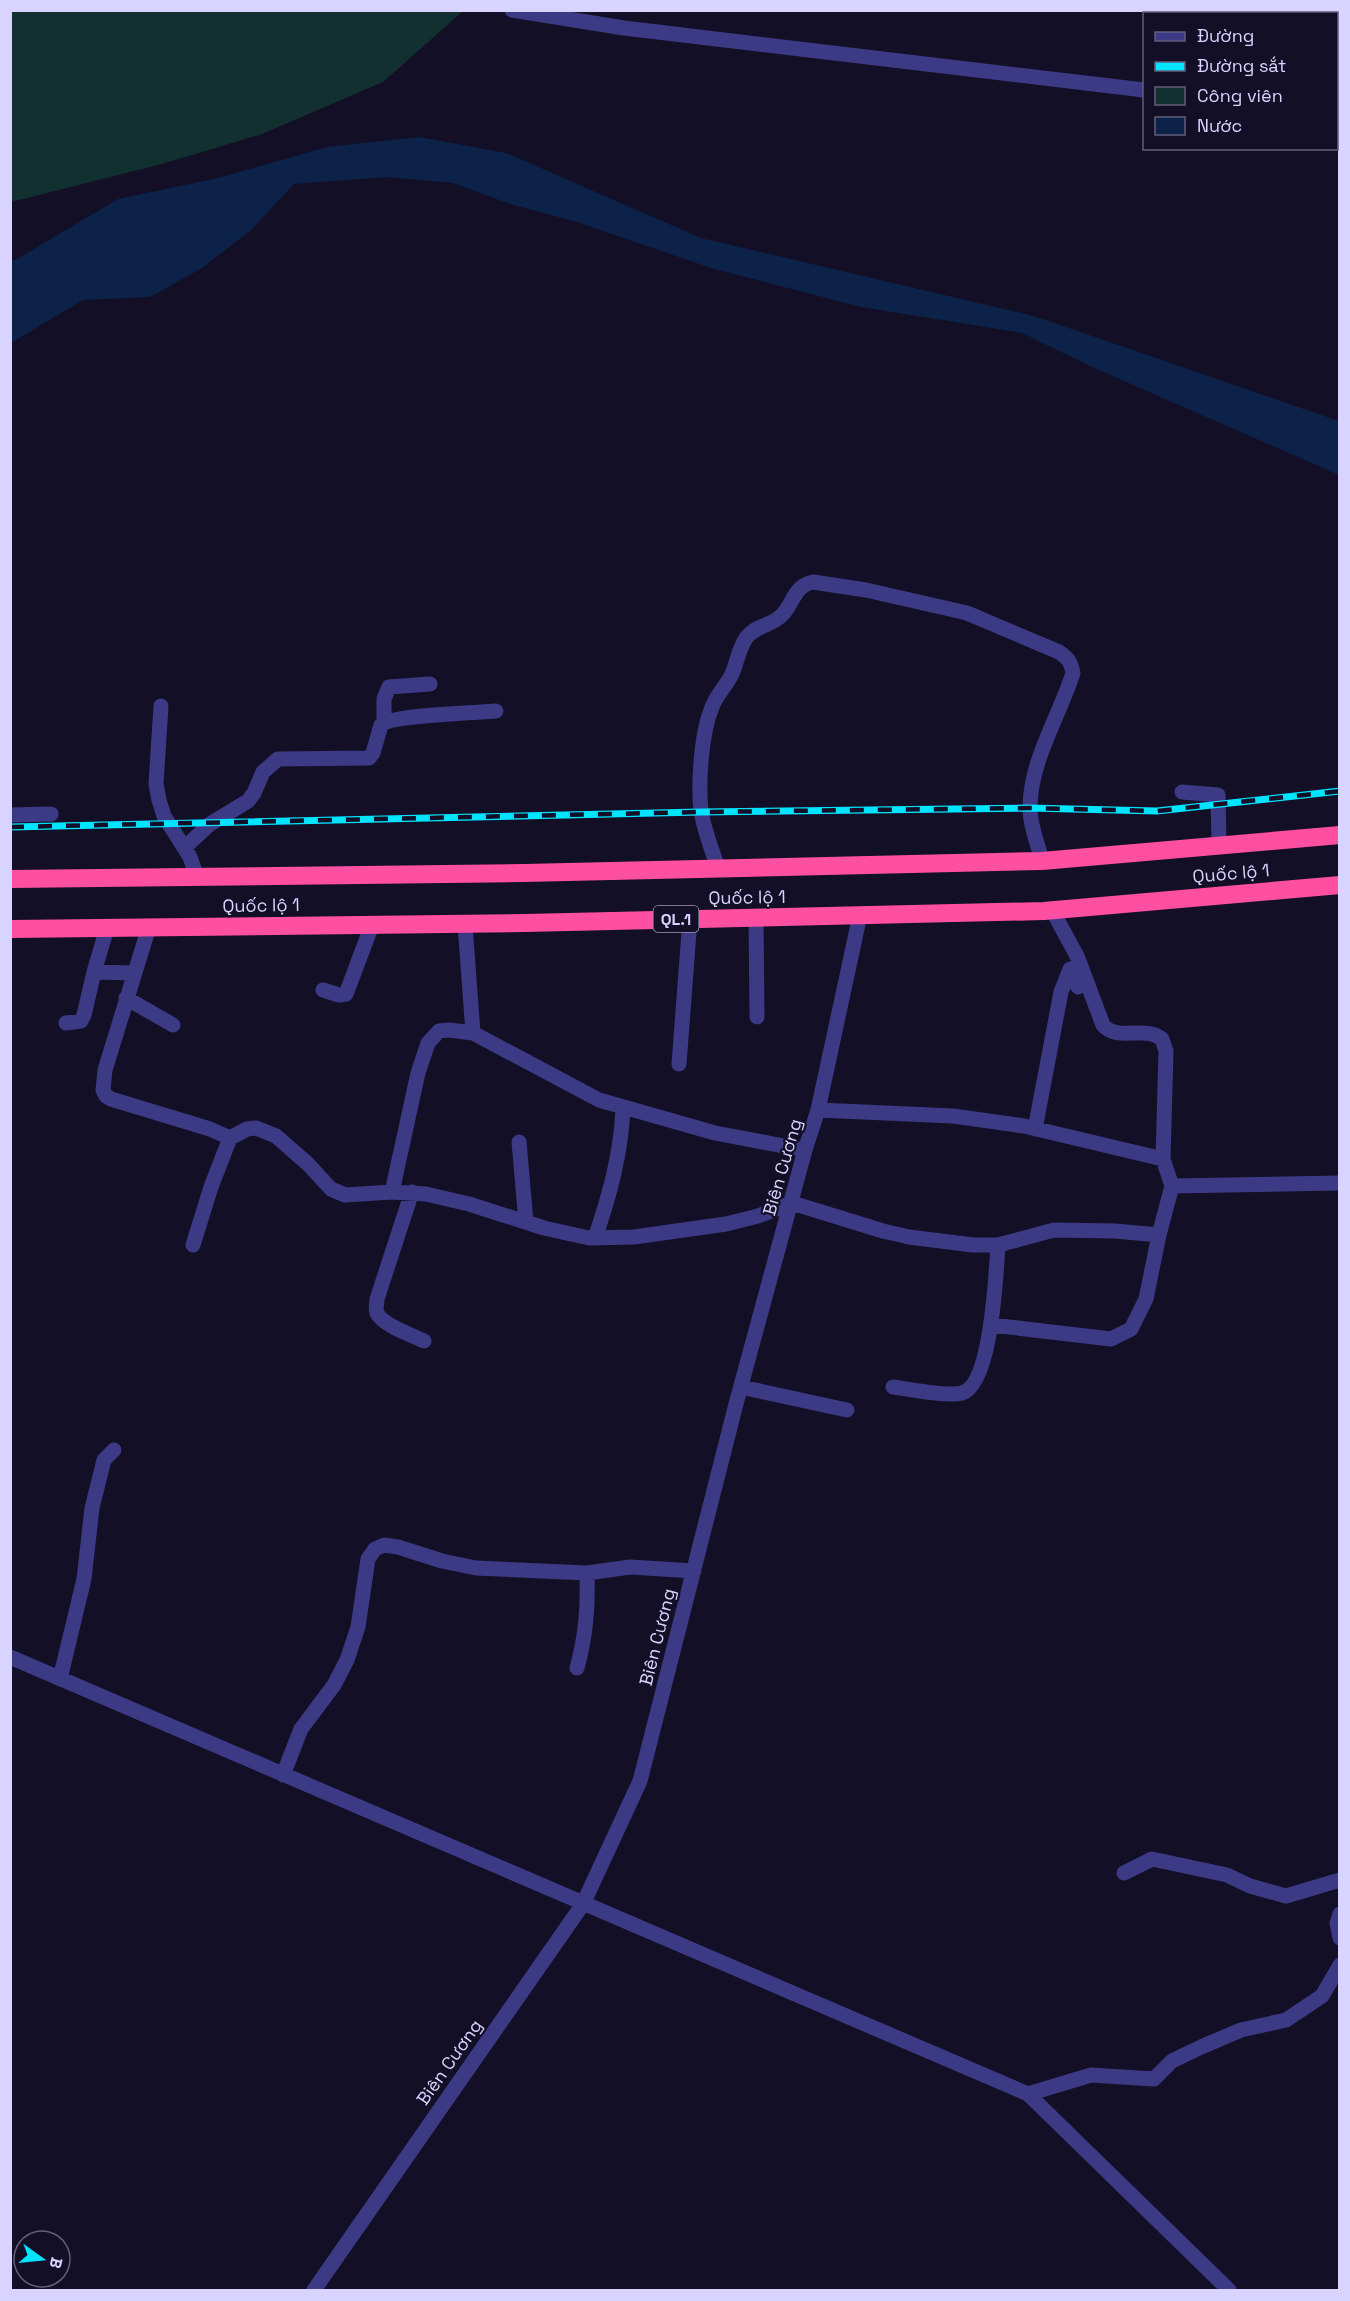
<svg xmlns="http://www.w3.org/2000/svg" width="1350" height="2301" font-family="'Space Grotesk',sans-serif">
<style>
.green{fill:#12302f}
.water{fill:#0c2248}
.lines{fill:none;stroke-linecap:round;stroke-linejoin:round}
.minor{stroke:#3d3a85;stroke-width:15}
.highway{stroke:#ff4fa3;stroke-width:18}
.rail-casing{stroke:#00e5ff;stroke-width:7}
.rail{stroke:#130f26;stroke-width:4.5;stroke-dasharray:14;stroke-linecap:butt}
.labels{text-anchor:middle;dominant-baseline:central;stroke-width:4.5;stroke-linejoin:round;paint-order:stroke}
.shield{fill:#130f26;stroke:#9e99be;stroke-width:1.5}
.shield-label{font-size:16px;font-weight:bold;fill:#d9d4ff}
.street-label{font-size:18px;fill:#d9d4ff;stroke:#130f26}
</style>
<rect width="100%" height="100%" fill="#130f26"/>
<!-- green -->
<path class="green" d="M10,11L11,10L463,11L383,82L262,134L162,164L11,202Z
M1170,11H1339V87H1336V14H1172Z"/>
<!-- water -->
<path class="water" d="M419,137L506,153L701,238L1034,316L1339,421V475L1092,367L1022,333L861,307L711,268L577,222L510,204L453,183L387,177L294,184L250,231L202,268L150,297L83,300L11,343V261L17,259L118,199L218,178L327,147Z"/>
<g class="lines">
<!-- minor -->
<path class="minor" d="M512,10L624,28L1144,90
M1205,10L1206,14
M1336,96H1340
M161,706L156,784L159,800L164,816L190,857L197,877
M384,722V699L389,687L430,684
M1182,792L1218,795L1219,845
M10,815L51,814
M184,848L210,824L248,801L254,793L263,772L278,759L369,758L373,753L381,725C391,715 476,713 496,711
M718,868C712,850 704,830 701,811C698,783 701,734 712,707C716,696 725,687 731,676C737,664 738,650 746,638C755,625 773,626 783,614C794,602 794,586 813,582L866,590L967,613L1059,652C1068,658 1071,662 1073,673C1059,717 1031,759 1030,806C1029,823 1038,844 1042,861
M1052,910L1077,956L1103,1025C1117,1042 1145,1025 1162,1039L1166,1051L1163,1159
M756,917L757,1017
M465,924L473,1033L599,1100L715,1133L805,1150
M149,927L105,1070L103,1090L106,1096L111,1099L210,1129L230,1138
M107,928L94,972L133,973
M323,990L339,995L346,994L372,925
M126,998L173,1025
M66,1023L81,1021L84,1015L94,972
M679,1064L690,919
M818,1110L953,1116L1024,1126L1163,1159L1172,1186L1340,1183
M1035,1129L1061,992L1070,969L1078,987
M519,1142L526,1222
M392,1192L418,1073L428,1043L439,1031L449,1030L473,1033
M412,1192L377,1299C377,1304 375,1308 377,1313C382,1325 412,1335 424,1341
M595,1238C610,1194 621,1154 623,1108
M193,1245L211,1187L230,1138L247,1129L256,1128L276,1136L308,1164L331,1189L345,1195L392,1192L426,1194L469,1204L544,1228L589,1238L634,1237L726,1224L758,1216L792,1203L883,1231L909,1237L973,1245H998L1054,1230L1115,1231L1159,1235
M992,1325L1111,1339L1131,1329L1146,1299L1159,1235L1172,1186
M741,1387L847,1410
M893,1387C909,1389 947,1397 962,1393C992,1384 996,1272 998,1245
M587,1573L630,1567L694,1571
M10,1657L1028,2094L1229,2290
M60,1679L84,1579L92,1508L104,1460L114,1450
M283,1775L301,1729L334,1685L347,1660L358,1627L368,1559L375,1549L384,1545L398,1547L442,1561L476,1568L587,1573C588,1607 586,1635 577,1668
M1124,1873L1152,1859L1227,1875L1250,1886L1286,1896L1340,1880
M1340,1914L1337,1923L1340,1938
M1028,2094L1091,2075L1154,2079L1172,2061L1201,2047L1241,2030L1286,2020L1322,1996L1340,1965
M314,2290L583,1904L640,1781L736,1404L805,1150L818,1110L860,915"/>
<!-- highway -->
<path class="highway" d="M10,879L524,873L1042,861L1340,835
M10,929L525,923L1044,911L1340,885"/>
<!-- rail casing -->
<g class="rail-casing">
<path id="rail" d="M10,827L701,812L1029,808L1157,811L1340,791"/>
</g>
<!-- rail -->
<use href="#rail" class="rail"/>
</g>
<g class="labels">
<!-- shield labels -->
<rect class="shield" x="653.5" y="906" width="45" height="26" rx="4.5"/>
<g class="shield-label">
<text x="676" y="919">QL.1</text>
</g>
<!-- street labels -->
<g class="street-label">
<text transform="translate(1231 873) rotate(-5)">Quốc lộ 1</text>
<text transform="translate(747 897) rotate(-1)">Quốc lộ 1</text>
<text transform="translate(261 905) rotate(-1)">Quốc lộ 1</text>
<text transform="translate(782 1167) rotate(-74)">Biên Cương</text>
<text transform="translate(657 1637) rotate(-76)">Biên Cương</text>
<text transform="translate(449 2062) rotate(-55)">Biên Cương</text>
</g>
</g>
<!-- border -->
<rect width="1350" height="2301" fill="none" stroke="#d9d4ff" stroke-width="24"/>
<!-- legend -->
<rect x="1143" y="12" width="195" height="138" fill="#130f26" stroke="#625e7d" stroke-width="1.5"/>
<rect x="1155" y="32" width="30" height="9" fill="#3d3a85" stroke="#625e7d" stroke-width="1.5"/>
<text x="1197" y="42" font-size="18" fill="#d9d4ff">Đường</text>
<rect x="1155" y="62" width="30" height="9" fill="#00e5ff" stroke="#625e7d" stroke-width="1.5"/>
<text x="1197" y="72" font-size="18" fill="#d9d4ff">Đường sắt</text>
<rect x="1155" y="87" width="30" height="18" fill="#12302f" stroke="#625e7d" stroke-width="1.5"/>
<text x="1197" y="102" font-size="18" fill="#d9d4ff">Công viên</text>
<rect x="1155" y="117" width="30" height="18" fill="#0c2248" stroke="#625e7d" stroke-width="1.5"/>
<text x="1197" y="132" font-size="18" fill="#d9d4ff">Nước</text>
<!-- north arrow -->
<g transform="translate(42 2259) rotate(105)"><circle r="28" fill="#130f26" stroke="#625e7d" stroke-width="1.5"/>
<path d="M0-4.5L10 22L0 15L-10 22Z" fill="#00e5ff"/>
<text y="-9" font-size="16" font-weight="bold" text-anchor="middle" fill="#d9d4ff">B</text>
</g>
</svg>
